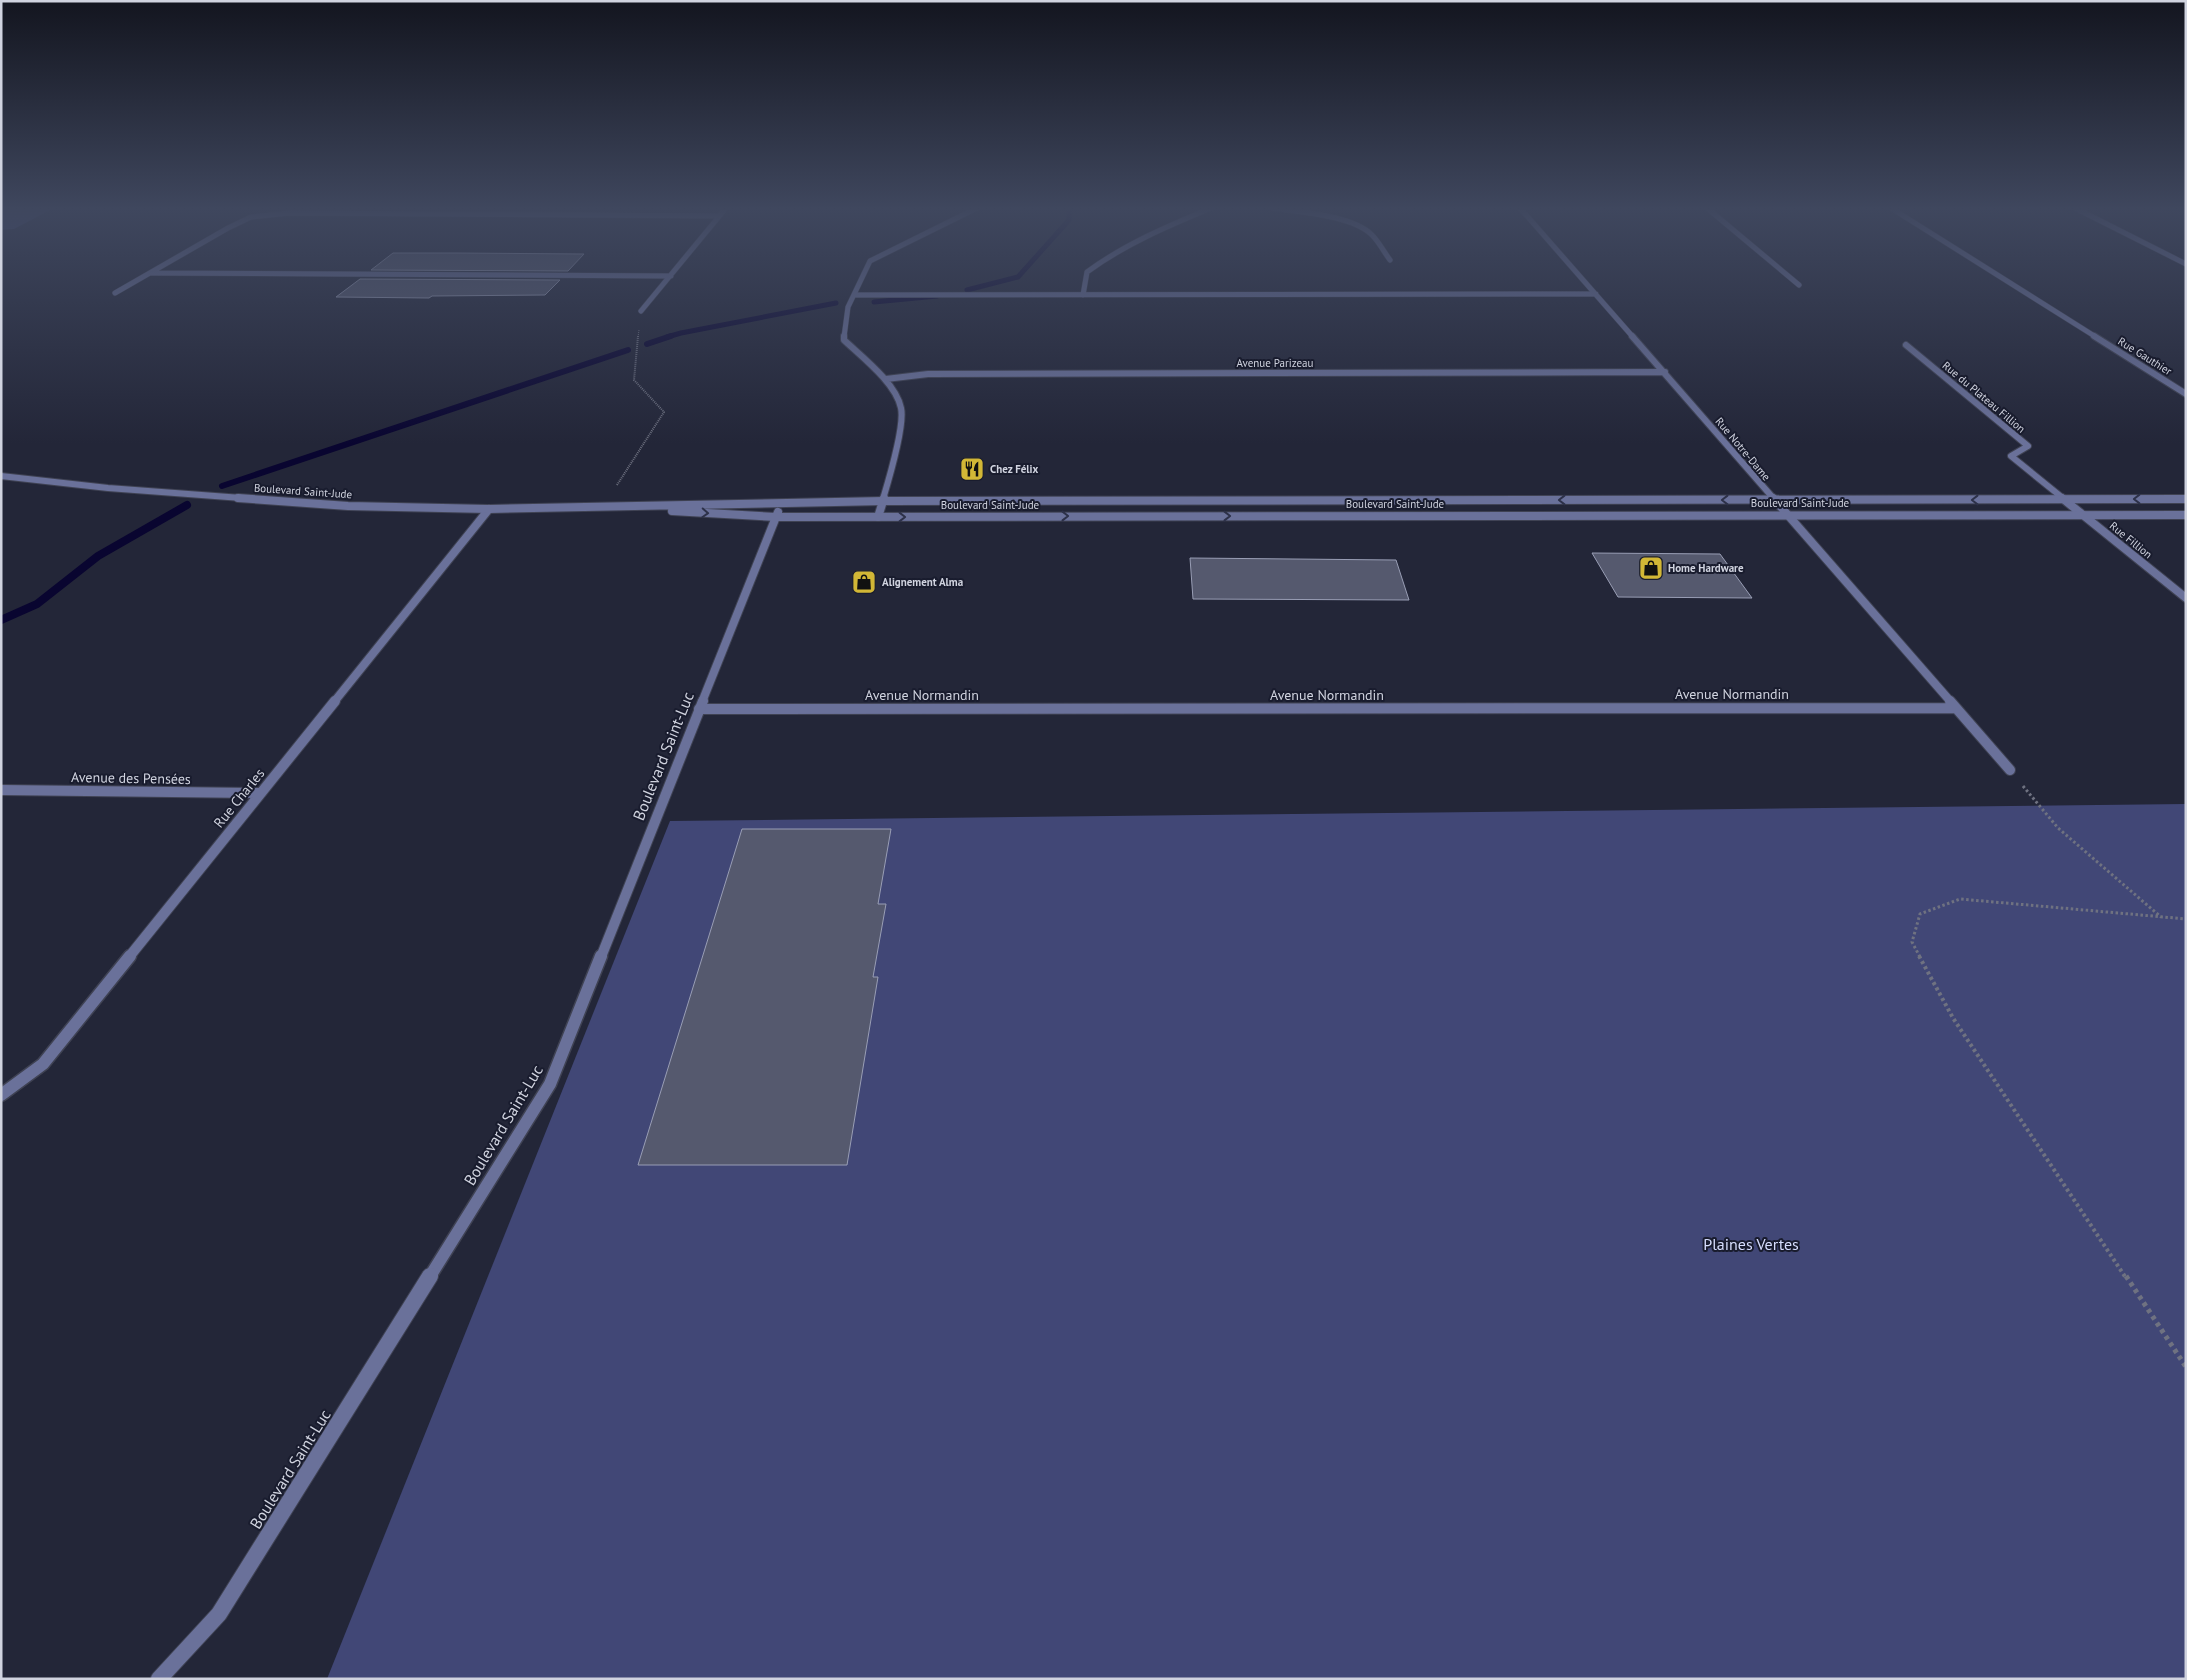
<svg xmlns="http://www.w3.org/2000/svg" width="2187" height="1680" font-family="'PT Sans',sans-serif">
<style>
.green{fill:#414776}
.forest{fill:#424879}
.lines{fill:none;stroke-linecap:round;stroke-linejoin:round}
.stream-far2{stroke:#090530;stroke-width:5}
.stream-far1{stroke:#090530;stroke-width:6}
.stream{stroke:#090530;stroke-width:8}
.building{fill:#55596e;stroke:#999eb5}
.minor-far4-casing{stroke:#3f4253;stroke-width:6}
.minor-far3-casing{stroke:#3f4253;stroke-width:8}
.minor-far2-casing{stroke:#3f4253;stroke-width:10}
.minor-far1-casing{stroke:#3f4253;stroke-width:12}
.minor-casing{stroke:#3f4253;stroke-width:15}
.tertiary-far4-casing{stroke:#3f4253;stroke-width:8}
.tertiary-far3-casing{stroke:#3f4253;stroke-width:10}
.tertiary-far2-casing{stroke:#3f4253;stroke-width:12}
.tertiary-far1-casing{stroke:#3f4253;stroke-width:15}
.tertiary-casing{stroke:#3f4253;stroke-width:18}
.path-far4{stroke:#6f7281;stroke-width:1;stroke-dasharray:1 1;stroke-linecap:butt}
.path-far3{stroke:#6f7281;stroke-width:2;stroke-dasharray:1 1;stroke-linecap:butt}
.path-far2{stroke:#6f7281;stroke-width:3;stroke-dasharray:2.5 2.5;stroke-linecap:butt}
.path-far1{stroke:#6f7281;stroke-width:4;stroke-dasharray:3 3;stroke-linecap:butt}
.path{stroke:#6f7281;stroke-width:5;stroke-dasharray:4 4;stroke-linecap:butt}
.minor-far4{stroke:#6a719a;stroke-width:5}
.minor-far3{stroke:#6a719a;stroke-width:6}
.minor-far2{stroke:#6a719a;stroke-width:8}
.minor-far1{stroke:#6a719a;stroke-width:10}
.minor{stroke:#6a719a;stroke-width:12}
.tertiary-far4{stroke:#6a719a;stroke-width:6}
.tertiary-far3{stroke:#6a719a;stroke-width:8}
.tertiary-far2{stroke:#6a719a;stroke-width:10}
.tertiary-far1{stroke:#6a719a;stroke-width:12}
.tertiary{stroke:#6a719a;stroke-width:16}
.oneway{stroke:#2d3149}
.labels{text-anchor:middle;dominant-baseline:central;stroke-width:4;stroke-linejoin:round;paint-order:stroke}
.far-street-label{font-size:11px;fill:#d0d3df;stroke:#191c2e}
.far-poi-label{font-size:11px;font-weight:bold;fill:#d0d3df;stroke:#191c2e;text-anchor:start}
.street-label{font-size:14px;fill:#d0d3df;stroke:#191c2e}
.near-street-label{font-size:16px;fill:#d0d3df;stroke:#191c2e}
.near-park-label{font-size:16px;fill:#d7defe;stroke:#191c2e}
</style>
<rect width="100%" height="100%" fill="#232638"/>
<!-- green -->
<path class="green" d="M2186,804V1679H327L670,821Z"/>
<!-- forest -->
<path class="forest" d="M1,208H54L14,229L1,230Z"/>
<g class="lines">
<!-- stream-far2 -->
<path class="stream-far2" d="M967,290L1018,277L1069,220V208
M874,302L937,296
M667,337L681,333L836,303"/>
<!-- stream-far1 -->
<path class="stream-far1" d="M647,344L671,336
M222,486L628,350"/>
<!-- stream -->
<path class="stream" d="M1,620L37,604L98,556L187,505"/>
</g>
<!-- building -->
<path class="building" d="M393,253H456L584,254L568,271L371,270Z
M360,279L560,280L545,295L432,296L429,298L336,297Z
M1592,553L1720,554L1752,598L1618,597Z
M1190,558L1396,560L1409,600L1193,599Z
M742,829H891L878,904H886L873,977H878L847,1165H638Z"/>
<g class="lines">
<!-- minor-far4 casing -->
<g class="minor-far4-casing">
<path id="minor-far4" d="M1272,208C1299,212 1352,215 1372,235C1379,242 1384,252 1390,260
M1520,208L1633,337
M1707,208L1799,285
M1891,208L2096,337
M2075,208L2186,264
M152,273L671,276
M115,293L228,228L251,217L289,213L719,216
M854,295L1596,294
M1083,295L1087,272C1125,244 1168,226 1211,208
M641,311L726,208
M844,337L848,307L870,261L977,208"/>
</g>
<!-- minor-far3 casing -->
<g class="minor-far3-casing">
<path id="minor-far3" d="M844,336V340C862,357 896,383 901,408C905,426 889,479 883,499
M1632,336L1774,499
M2094,336L2186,394
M1906,345L2028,446L2011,456L2064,499
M886,379L928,374L1665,372"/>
</g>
<!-- minor-far2 casing -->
<g class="minor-far2-casing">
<path id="minor-far2" d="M1773,498L1951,702
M2062,498L2186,598
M878,517L884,498
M334,702L489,509"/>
</g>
<!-- minor-far1 casing -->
<g class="minor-far1-casing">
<path id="minor-far1" d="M1950,701L2010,770
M699,709L1955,708
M1,790L260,793
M129,957L335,701"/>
</g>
<!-- minor casing -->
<g class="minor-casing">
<path id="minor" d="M1,1095L43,1064L130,956"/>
</g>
<!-- tertiary-far4 casing -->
<g class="tertiary-far4-casing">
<path id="tertiary-far4" d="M1,476L108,488L255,499"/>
</g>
<!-- tertiary-far3 casing -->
<g class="tertiary-far3-casing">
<path id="tertiary-far3" d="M238,498L348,506L489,509L884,501L2186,499
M672,511L776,517L2186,515
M702,702L778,512"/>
</g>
<!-- tertiary-far2 casing -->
<g class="tertiary-far2-casing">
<path id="tertiary-far2" d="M601,957L703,701"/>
</g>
<!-- tertiary-far1 casing -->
<g class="tertiary-far1-casing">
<path id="tertiary-far1" d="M429,1278L550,1084L601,956"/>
</g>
<!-- tertiary casing -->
<g class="tertiary-casing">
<path id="tertiary" d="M159,1679L219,1614L430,1276"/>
</g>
<!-- path-far4 -->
<path class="path-far4" d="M638,337L639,330"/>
<!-- path-far3 -->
<path class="path-far3" d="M617,485L664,412L634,380L638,336"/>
<!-- path-far2 -->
<path class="path-far2" d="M2023,786L2058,828L2161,917
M1920,957L1912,942L1920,914L1960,899L2186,919"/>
<!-- path-far1 -->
<path class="path-far1" d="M1919,956L1953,1018L2126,1278"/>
<!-- path -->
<path class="path" d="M2126,1276L2186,1367"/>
<!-- minor-far4 -->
<use href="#minor-far4" class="minor-far4"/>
<!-- minor-far3 -->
<use href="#minor-far3" class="minor-far3"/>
<!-- minor-far2 -->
<use href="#minor-far2" class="minor-far2"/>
<!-- minor-far1 -->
<use href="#minor-far1" class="minor-far1"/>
<!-- minor -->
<use href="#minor" class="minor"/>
<!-- tertiary-far4 -->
<use href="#tertiary-far4" class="tertiary-far4"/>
<!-- tertiary-far3 -->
<use href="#tertiary-far3" class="tertiary-far3"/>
<!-- tertiary-far2 -->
<use href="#tertiary-far2" class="tertiary-far2"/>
<!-- tertiary-far1 -->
<use href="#tertiary-far1" class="tertiary-far1"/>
<!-- tertiary -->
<use href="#tertiary" class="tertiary"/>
</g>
<!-- one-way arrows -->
<defs><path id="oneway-chevron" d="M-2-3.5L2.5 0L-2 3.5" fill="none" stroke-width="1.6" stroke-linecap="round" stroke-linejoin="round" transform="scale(1.25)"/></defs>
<g class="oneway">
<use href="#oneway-chevron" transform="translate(2137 499) rotate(180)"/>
<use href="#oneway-chevron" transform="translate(1562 500) rotate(180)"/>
<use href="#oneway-chevron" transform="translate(1725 500) rotate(180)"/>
<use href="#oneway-chevron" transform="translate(1975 500) rotate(180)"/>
<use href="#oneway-chevron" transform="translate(705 513) rotate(3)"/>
<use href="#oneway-chevron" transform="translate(1065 516)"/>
<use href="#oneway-chevron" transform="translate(1227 516)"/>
<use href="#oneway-chevron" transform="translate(902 517)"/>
</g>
<!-- sky -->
<linearGradient id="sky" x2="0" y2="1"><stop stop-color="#13151f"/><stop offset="0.47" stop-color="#3f475e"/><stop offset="1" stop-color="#3f475e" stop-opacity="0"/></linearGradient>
<rect width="2187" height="444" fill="url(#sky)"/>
<!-- icons -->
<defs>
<g id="restaurant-square" transform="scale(1.25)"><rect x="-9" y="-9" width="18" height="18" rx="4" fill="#d2b736" stroke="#191c2e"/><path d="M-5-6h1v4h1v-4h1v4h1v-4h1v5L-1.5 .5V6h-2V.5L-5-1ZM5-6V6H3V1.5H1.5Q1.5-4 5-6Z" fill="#111"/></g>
<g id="shop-square" transform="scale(1.25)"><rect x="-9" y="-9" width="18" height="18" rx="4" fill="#d2b736" stroke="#191c2e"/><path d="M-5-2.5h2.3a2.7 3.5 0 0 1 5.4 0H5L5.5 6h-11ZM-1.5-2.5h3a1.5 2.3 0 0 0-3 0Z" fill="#111"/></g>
</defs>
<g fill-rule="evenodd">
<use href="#restaurant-square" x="972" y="469"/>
<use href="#shop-square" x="1651" y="568"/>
<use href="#shop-square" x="864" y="582"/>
</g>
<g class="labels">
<!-- far-street labels -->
<g class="far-street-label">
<text transform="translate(2145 356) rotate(32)">Rue Gauthier</text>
<text x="1275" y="363">Avenue Parizeau</text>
<text transform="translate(1984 397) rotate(40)">Rue du Plateau Fillion</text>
<text transform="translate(1743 449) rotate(50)">Rue Notre-Dame</text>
<text transform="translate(303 491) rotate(4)">Boulevard Saint-Jude</text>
<text x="1800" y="503">Boulevard Saint-Jude</text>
<text x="1395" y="504">Boulevard Saint-Jude</text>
<text x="990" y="505">Boulevard Saint-Jude</text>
<text transform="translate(2131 540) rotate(39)">Rue Fillion</text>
</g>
<!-- far-poi labels -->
<g class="far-poi-label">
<text x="990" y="469">Chez Félix</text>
<text x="1668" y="568">Home Hardware</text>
<text x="882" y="582">Alignement Alma</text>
</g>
<!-- street labels -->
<g class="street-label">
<text x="1732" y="694">Avenue Normandin</text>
<text x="922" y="695">Avenue Normandin</text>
<text x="1327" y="695">Avenue Normandin</text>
<text transform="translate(131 778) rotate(1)">Avenue des Pensées</text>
<text transform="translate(239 798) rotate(-51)">Rue Charles</text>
</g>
<!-- near-street labels -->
<g class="near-street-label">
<text transform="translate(663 756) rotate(-68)">Boulevard Saint-Luc</text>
<text transform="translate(503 1125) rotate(-59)">Boulevard Saint-Luc</text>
<text transform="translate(290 1469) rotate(-58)">Boulevard Saint-Luc</text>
</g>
<!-- near-park labels -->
<g class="near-park-label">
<text x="1751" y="1244">Plaines Vertes</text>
</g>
</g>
<!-- border -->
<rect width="2187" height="1680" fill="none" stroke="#d0d3df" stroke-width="5"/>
</svg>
